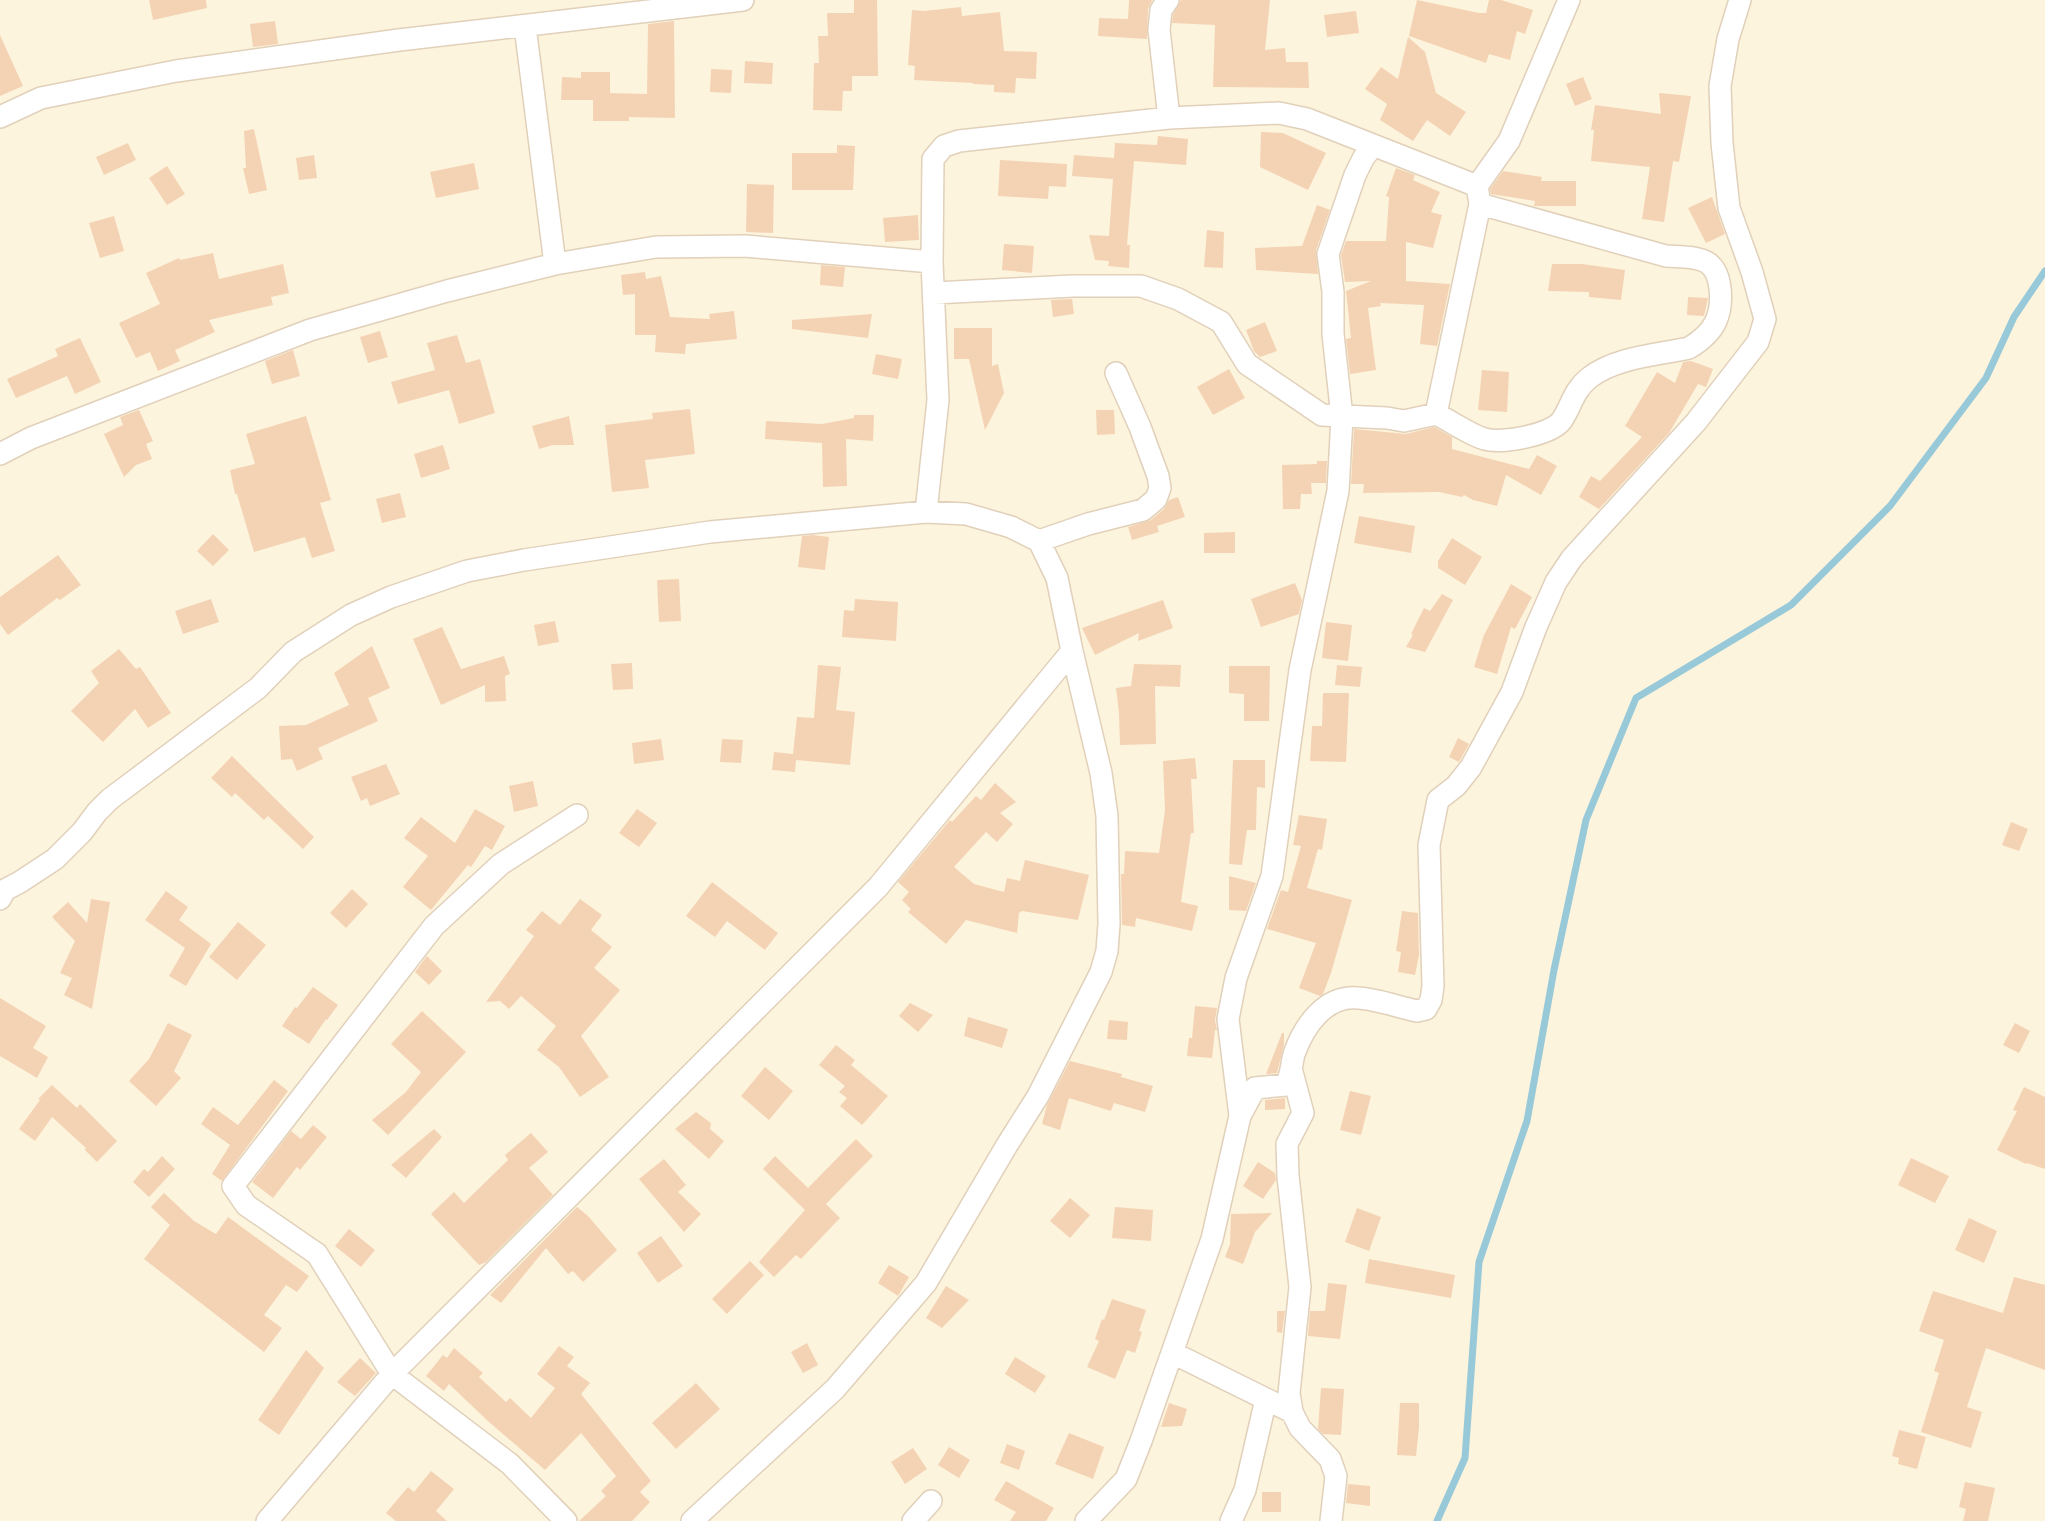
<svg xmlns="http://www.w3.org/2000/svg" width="2045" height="1521" font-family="'Open Sans',sans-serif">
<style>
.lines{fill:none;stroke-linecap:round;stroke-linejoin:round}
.stream{stroke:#98c9d9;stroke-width:7}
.building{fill:#f4d3b4}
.minor-casing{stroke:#e1d0ba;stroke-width:24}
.minor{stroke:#fff;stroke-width:21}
</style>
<rect width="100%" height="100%" fill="#fdf4de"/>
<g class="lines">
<!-- stream -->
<path class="stream" d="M1437,1521L1465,1458L1479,1262L1527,1121L1554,970L1586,820L1636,698L1791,605L1890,506L1986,378L2014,317L2045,271"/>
</g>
<!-- building -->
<path class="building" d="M149,0H206L207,8L153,20Z
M854,0H877L878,76H852V91H843L842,111L813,110L814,63H819L818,36H828L827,13H854Z
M1129,0H1152L1148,9L1147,39L1098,36L1099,18L1128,19Z
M1181,0H1270L1265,50L1285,48L1286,62H1308L1309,88L1213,87L1215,25L1172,23L1173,15Z
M1417,0L1479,13H1486L1489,0H1501L1533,10L1525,34L1517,31L1510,60L1489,54L1486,63L1409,36Z
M961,7L962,16L1000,12L1004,51L1037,52L1036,79L1016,78L1015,93L994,92V85L973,84V83L914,80L915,66L908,65L912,10L924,11Z
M1356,11L1359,33L1327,37L1324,15Z
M275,21L278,44L253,47L250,24Z
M674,21L675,118L629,117V121H593V100H561L562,77L581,78V72H610V93L647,94L648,24Z
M0,35L23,86L0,96Z
M1408,37L1425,52L1436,93L1466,112L1450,136L1427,120L1413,141L1380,120L1387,104L1365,89L1381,67L1398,79Z
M745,61L773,63L772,84L744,83Z
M711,69L732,70L731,93L710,92Z
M1583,77L1592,99L1575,106L1566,84Z
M1659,93L1691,96L1679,162L1673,161L1664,222L1642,219L1650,167L1591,161L1594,130H1591L1595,105L1661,114Z
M254,129L267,190L249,194L243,168H246L244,131Z
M1261,132L1283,133L1326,153L1308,190L1260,167Z
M1158,136L1188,139L1186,165L1134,161L1127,245H1130L1129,268L1108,266L1109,261L1095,260L1089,235L1109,236L1113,179L1072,176L1074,155L1114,158L1115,143L1157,145Z
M128,143L136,160L104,175L96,157Z
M837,145L855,146L853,190H792V153H837Z
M314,155L317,178L299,180L296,158Z
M1000,160L1067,164L1066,187L1049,186L1048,199L998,196Z
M474,163L479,189L436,198L430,172Z
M167,166L185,194L167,205L149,178Z
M1396,168L1415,175L1413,180L1440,192L1431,212L1442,215L1433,248L1406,242V281L1450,284L1437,346L1420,344L1424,305L1380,303L1381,306L1368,308L1376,370L1350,374L1346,339L1351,338L1346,291L1371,281L1345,282L1341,255L1346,241H1386L1389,197L1386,196Z
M1503,171L1542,177L1541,181H1576V206H1534L1535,201L1491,194L1490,189Z
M747,184L774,185L773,233L746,232Z
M1712,197L1725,234L1706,243L1688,208Z
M1317,205L1330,210L1316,250L1318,274L1256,270L1255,248L1302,246Z
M918,215L919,240L885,242L883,218Z
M114,216L124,251L100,258L89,223Z
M1207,230L1224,232L1223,268L1204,267Z
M1004,244L1034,246L1032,273L1002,270Z
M213,253L219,279L283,264L289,293L271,297L273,305L209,320L215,332L175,350L180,361L158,371L150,352L136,358L119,323L160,304L146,273L179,258L180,260Z
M1552,264H1582L1625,270L1621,300L1589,297V292L1548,291Z
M821,265L845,267L843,287L820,285Z
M645,272L646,279L661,276L670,317L710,319L709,314L734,311L737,339L686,344L685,354L655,352L656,335H635V294L623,295L621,275Z
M1688,297L1708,298L1704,316L1687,315Z
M1072,299L1074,314L1053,317L1051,300Z
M872,314L868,338L792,329V320Z
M1265,322L1277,351L1260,357L1254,351L1246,330Z
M954,328H992V366L998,364L1004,393L985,430L969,359H954Z
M380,331L388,357L368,363L360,337Z
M457,335L466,363L480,359L495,413L459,424L449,390L398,404L391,382L435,370L427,343Z
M80,338L101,382L75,394L67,376L16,398L7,379L58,356L55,349Z
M293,350L300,376L272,384L265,361Z
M876,354L902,359L898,379L872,374Z
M1691,361L1713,369L1706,387L1698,384L1669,433L1599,509L1579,497L1591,476L1600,481L1642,437L1625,426L1657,372L1675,383L1683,362Z
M1229,369L1245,398L1213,415L1197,387Z
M1482,370L1509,372L1507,412L1478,410Z
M690,409L695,454L645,460L649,488L612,492L605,425L653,419L652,413Z
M139,410L153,441L146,444L152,459L136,465L124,477L104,434L123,425L120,417Z
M1096,410H1114L1115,434L1097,435Z
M854,415H874L873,441L846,439L847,486L823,487L822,443L765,439L766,421L822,424L854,418Z
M306,416L331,500L320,503L335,551L312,558L305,537L254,552L237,494H235L230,470L255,464L246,434Z
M569,416L574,445H553L539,449L532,426Z
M1434,427L1452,437V449L1529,469L1537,455L1557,466L1541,495L1506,475L1497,506L1473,500L1464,495L1462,497L1439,492L1363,493L1364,484H1351L1354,429L1406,434Z
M443,445L450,469L421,478L414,454Z
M1317,461H1327L1326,483H1311L1312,494H1301L1300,509H1283L1282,465L1317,464Z
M400,493L406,517L382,523L376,499Z
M1178,497L1185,517L1157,526L1159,532L1132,540L1128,527L1151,520L1164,509L1169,500Z
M1359,516L1415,526L1411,553L1354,543Z
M1235,532V553H1204V533Z
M213,534L229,550L213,566L197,551Z
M813,535L829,537L825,570L798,567L802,536Z
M1452,538L1482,557L1465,585L1438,568V561Z
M58,555L81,585L60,600L57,598L8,635L0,624V597Z
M679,579L681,621L659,622L657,580Z
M1295,583L1302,600L1299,614L1261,627L1251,599Z
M1511,584L1532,597L1515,629L1511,627L1497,674L1474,667L1484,635Z
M1442,594L1453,600L1425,652L1406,647L1413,635L1411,634L1424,608L1430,611Z
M211,599L219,622L183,634L175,611Z
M855,599L898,602L896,641L842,637L844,610L854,611Z
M1163,600L1173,628L1138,641L1139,633L1095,655L1082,628Z
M555,621L559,642L538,646L534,625Z
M1326,622L1352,625L1348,661L1322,658Z
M442,627L461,669L504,656L510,674L505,676L506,701L485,702V685L441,705L413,639Z
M372,646L390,688L368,698L378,721L318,748L323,759L297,771L292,759L281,760L279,726L306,725L349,705L334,673Z
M119,649L136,669L140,667L171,713L148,728L135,709L103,742L71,711L99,683L91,671Z
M632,663L633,689L613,690L611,664Z
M1134,664L1181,665L1180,687L1155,686L1156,744L1120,745L1119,713L1116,688L1131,686Z
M818,665L841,667L836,710L855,712L850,765L796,760L795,772L772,770L774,752L793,754L797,717L814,718Z
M1337,665L1362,667L1360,687L1335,685Z
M1229,666H1270L1269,721H1244V694L1229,693Z
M1323,693H1349L1346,762L1310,761L1312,726H1322Z
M1458,738L1469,744L1459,762L1449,757Z
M661,739L664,760L634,764L632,743Z
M722,739L743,740L741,763L720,762Z
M232,756L314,837L303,849L268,816L264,820L235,793L232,797L211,778Z
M1195,758L1197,779H1191L1194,833H1191L1181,902L1198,906L1192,931L1136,918L1135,927L1122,925L1121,874H1124L1125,851L1159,853L1165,810L1163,761Z
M1233,760H1265V788L1257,787L1256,830H1247L1242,865L1229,864Z
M386,764L400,794L370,806L367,798L361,801L351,777Z
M533,781L538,806L514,812L509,786Z
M995,783L1016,802L1000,813L1013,824L997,842L986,832L954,867L974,884L1004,892L1007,878L1020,881L1025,860L1089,875L1078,920L1022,911L1019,913L1017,933L966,920L946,944L908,912L911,909L902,900L909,892L898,882L950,820L952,822L976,796L981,800Z
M475,809L505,826L492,850L485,846L471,867L468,865L431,910L403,887L428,856L404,838L421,817L455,843Z
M637,809L657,823L639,847L619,833Z
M1299,815L1327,819L1322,850L1318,849L1307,888L1352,900L1331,973L1323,994L1320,996L1299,988L1316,943L1267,929L1281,890L1288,892L1301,846L1293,845Z
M2011,822L2028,829L2019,851L2002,845Z
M1229,876L1256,883L1246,911L1229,910Z
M712,882L778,933L765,950L727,921L715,937L686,916Z
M352,889L368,904L346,928L330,913Z
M166,891L188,907L179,920L211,944L186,986L169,976L185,948L145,920Z
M91,899L110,902L92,1009L64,995L72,978L60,973L75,941L52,917L68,902L87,923Z
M580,899L602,915L591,930L612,947L594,968L620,990L581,1036L609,1077L580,1097L559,1067L537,1050L556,1026L521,996L509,1009L500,1001L486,1002L534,936L526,930L542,911L560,925Z
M1402,911L1418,913L1419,955L1415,975L1398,972L1401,952L1396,951Z
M238,922L266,945L237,980L209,957Z
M427,956L442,971L429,985L415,972Z
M313,987L338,1005L327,1020L326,1019L309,1044L282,1026L295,1007L297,1008Z
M0,998L46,1026L33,1048L48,1057L37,1078L0,1056Z
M910,1003L933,1015L918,1032L899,1016Z
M1195,1006L1217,1008L1215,1020L1217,1030H1215L1212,1058L1187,1056L1189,1038H1192Z
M422,1011L466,1052L388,1135L372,1120L406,1092L421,1072L391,1044Z
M968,1017L1008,1029L1002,1048L964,1036Z
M1109,1020L1128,1022L1127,1040L1107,1039Z
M168,1023L192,1035L174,1071L181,1078L156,1106L129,1081L149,1059Z
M2015,1023L2030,1031L2019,1053L2003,1045Z
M1282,1033H1284V1045L1277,1073L1266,1074Z
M836,1045L855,1060L851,1065L888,1096L862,1125L840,1106L847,1098L839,1092L845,1086L819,1065Z
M1070,1061L1122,1074L1121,1077L1153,1086L1145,1112L1114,1103L1111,1111L1069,1098L1060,1130L1042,1124L1047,1105Z
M765,1067L793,1091L769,1120L741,1096Z
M274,1080L288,1091L222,1181L212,1174L230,1145L201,1124L213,1107L238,1125Z
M52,1085L77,1108L80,1104L117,1141L97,1162L85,1150L86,1148L52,1117L35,1141L19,1129L40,1100L38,1099Z
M2024,1087L2045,1097V1169L2027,1163L2026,1164L1997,1150L2017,1111L2013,1110Z
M1350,1091L1371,1096L1361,1135L1340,1130Z
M1285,1098V1109L1265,1110V1100Z
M696,1112L711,1123L710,1129L724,1141L709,1159L675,1129Z
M313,1125L327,1137L300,1170L297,1167L273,1198L252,1182L291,1131L301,1139Z
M434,1129L442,1137L406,1178L391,1165Z
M531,1133L548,1152L529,1168L553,1195L486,1262L479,1265L431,1214L454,1192L464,1203L508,1160L505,1155Z
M856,1139L873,1156L826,1204L840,1218L801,1259L796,1255L774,1277L759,1262L805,1210L763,1169L775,1156L808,1188Z
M162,1156L175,1169L149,1197L133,1182L144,1169L148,1172Z
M1911,1158L1949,1176L1935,1203L1898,1185Z
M664,1159L686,1185L678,1192L701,1214L684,1232L639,1179Z
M1258,1162L1275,1173L1276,1180L1263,1199L1243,1186Z
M164,1193L194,1221L216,1234L228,1217L309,1276L297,1292L286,1285L264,1315L282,1328L264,1352L144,1259L170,1225L151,1207Z
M1070,1198L1090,1215L1070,1238L1050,1221Z
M577,1207L588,1216L617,1250L583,1282L573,1271L568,1274L546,1248L501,1303L490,1295Z
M1115,1207L1153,1210L1151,1241L1112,1238Z
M1357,1208L1381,1217L1369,1251L1345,1242Z
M1272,1213L1255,1232L1243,1264L1225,1257L1230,1244L1231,1214Z
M1969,1218L1997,1231L1984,1263L1955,1250Z
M349,1229L375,1250L361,1267L335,1246Z
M661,1236L683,1266L658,1283L637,1253Z
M1369,1259L1455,1275L1451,1298L1365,1283Z
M750,1261L764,1275L727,1314L712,1299Z
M889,1265L909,1277L898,1296L878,1283Z
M2014,1277L2045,1285V1370L1986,1348L1967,1407L1982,1412L1971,1448L1921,1432L1939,1373L1934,1371L1944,1340L1919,1331L1933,1291L2003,1313Z
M1328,1283L1347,1285L1340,1339L1308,1336L1310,1311H1325Z
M946,1286L969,1300L942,1328L926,1318Z
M1112,1299L1146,1310L1139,1331L1142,1332L1135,1353L1127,1350L1115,1379L1087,1367L1099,1341L1095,1339L1102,1319L1104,1320Z
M1277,1311H1285L1282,1333L1277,1332Z
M807,1343L818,1365L803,1373L791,1352Z
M559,1346L574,1357L567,1366L590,1383L581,1394L651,1481L640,1492L650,1502L632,1521H579L606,1496L601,1491L616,1476L581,1433L545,1470L489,1422L449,1384L444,1391L426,1376L443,1355L447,1358L454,1348L483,1373L479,1377L506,1402L510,1398L531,1418L555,1388L537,1374Z
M306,1350L324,1368L279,1435L258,1420Z
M1015,1357L1046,1376L1035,1393L1005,1374Z
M360,1358L376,1373L355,1396L337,1382Z
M696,1383L720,1409L676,1449L652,1423Z
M1321,1388L1344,1389L1341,1435L1323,1434L1318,1429Z
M1169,1403L1187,1409L1182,1426L1161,1427Z
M1400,1403H1419V1428L1416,1456L1397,1455Z
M1899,1430L1926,1437L1917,1469L1898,1464L1899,1458L1892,1456Z
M1069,1433L1104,1447L1093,1479L1055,1464Z
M1007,1444L1025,1451L1019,1470L1000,1463Z
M949,1447L970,1460L959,1478L938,1465Z
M913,1448L927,1469L905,1484L891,1462Z
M431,1471L454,1489L436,1511L447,1521H396L386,1513L408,1487L414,1492Z
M1006,1481L1054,1508L1046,1521H1010L1016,1512L994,1500Z
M1965,1482L1995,1488L1988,1521H1963L1966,1509L1959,1507Z
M1348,1484L1370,1486V1506L1346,1503Z
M1262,1492H1281V1512H1262Z"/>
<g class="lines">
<!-- minor casing -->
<g class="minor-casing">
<path id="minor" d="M1168,0L1161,10L1159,30L1169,118
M525,26L555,264
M0,117L41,98L176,71L399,40L743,0
M934,293L1073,286H1141L1178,299L1221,322L1247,364L1322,415L1387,418L1404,421L1436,414C1449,420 1472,436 1485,439C1501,444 1552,435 1562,420C1572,405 1573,391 1589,378C1616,357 1657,355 1689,348C1699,342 1711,332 1716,321C1723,305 1723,274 1708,263C1698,256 1679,257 1666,256L1480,204
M1436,414L1480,204L1477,186L1509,141L1569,0
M0,454L31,438L310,330L447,291L555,264L656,247L745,246L932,262
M926,512L938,400L932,262L933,159L944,146L959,141L1169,118L1279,113L1307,119L1477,186
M1039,541L1088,524L1143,510L1156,499L1160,488L1158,476L1140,427L1116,373
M0,899L5,890L20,882L55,859L82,832L97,812L110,799L258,688L293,652L351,615L391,597L467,571L524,560L710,532L926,512L966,514L1011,527L1039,541L1057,578L1072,651L1101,773L1107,816L1109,924L1107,951L1101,972L1038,1096L1007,1145L926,1283L835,1389L692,1521
M1292,1072L1303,1113L1287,1144L1288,1176L1300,1287L1289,1393L1292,1412L1300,1428L1330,1459L1336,1476L1331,1521
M1240,1116L1228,1019L1236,978L1272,876L1300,670L1338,491L1342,417L1333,334V292L1328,254L1355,175L1364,157L1373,146
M1173,1353L1292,1412
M267,1521L392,1374L878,887L1072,651
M566,1521L510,1464L392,1374L317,1254L246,1205L233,1186L434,926L501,864L577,815
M913,1521L931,1501
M1086,1521L1126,1479L1141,1441L1212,1239L1240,1116L1255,1088L1286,1085C1292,1072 1291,1066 1294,1054C1304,1026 1325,995 1358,998C1377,999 1398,1007 1417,1011L1426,1009L1431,1000L1433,986L1429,845L1438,800L1456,786L1471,767L1512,692L1536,627L1556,582L1572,558L1696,422L1758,342L1765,319L1752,272L1729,208L1722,143L1720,86L1728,39L1740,0
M1231,1521L1245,1490L1266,1399"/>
</g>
<!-- minor -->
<use href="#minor" class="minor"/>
</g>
</svg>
